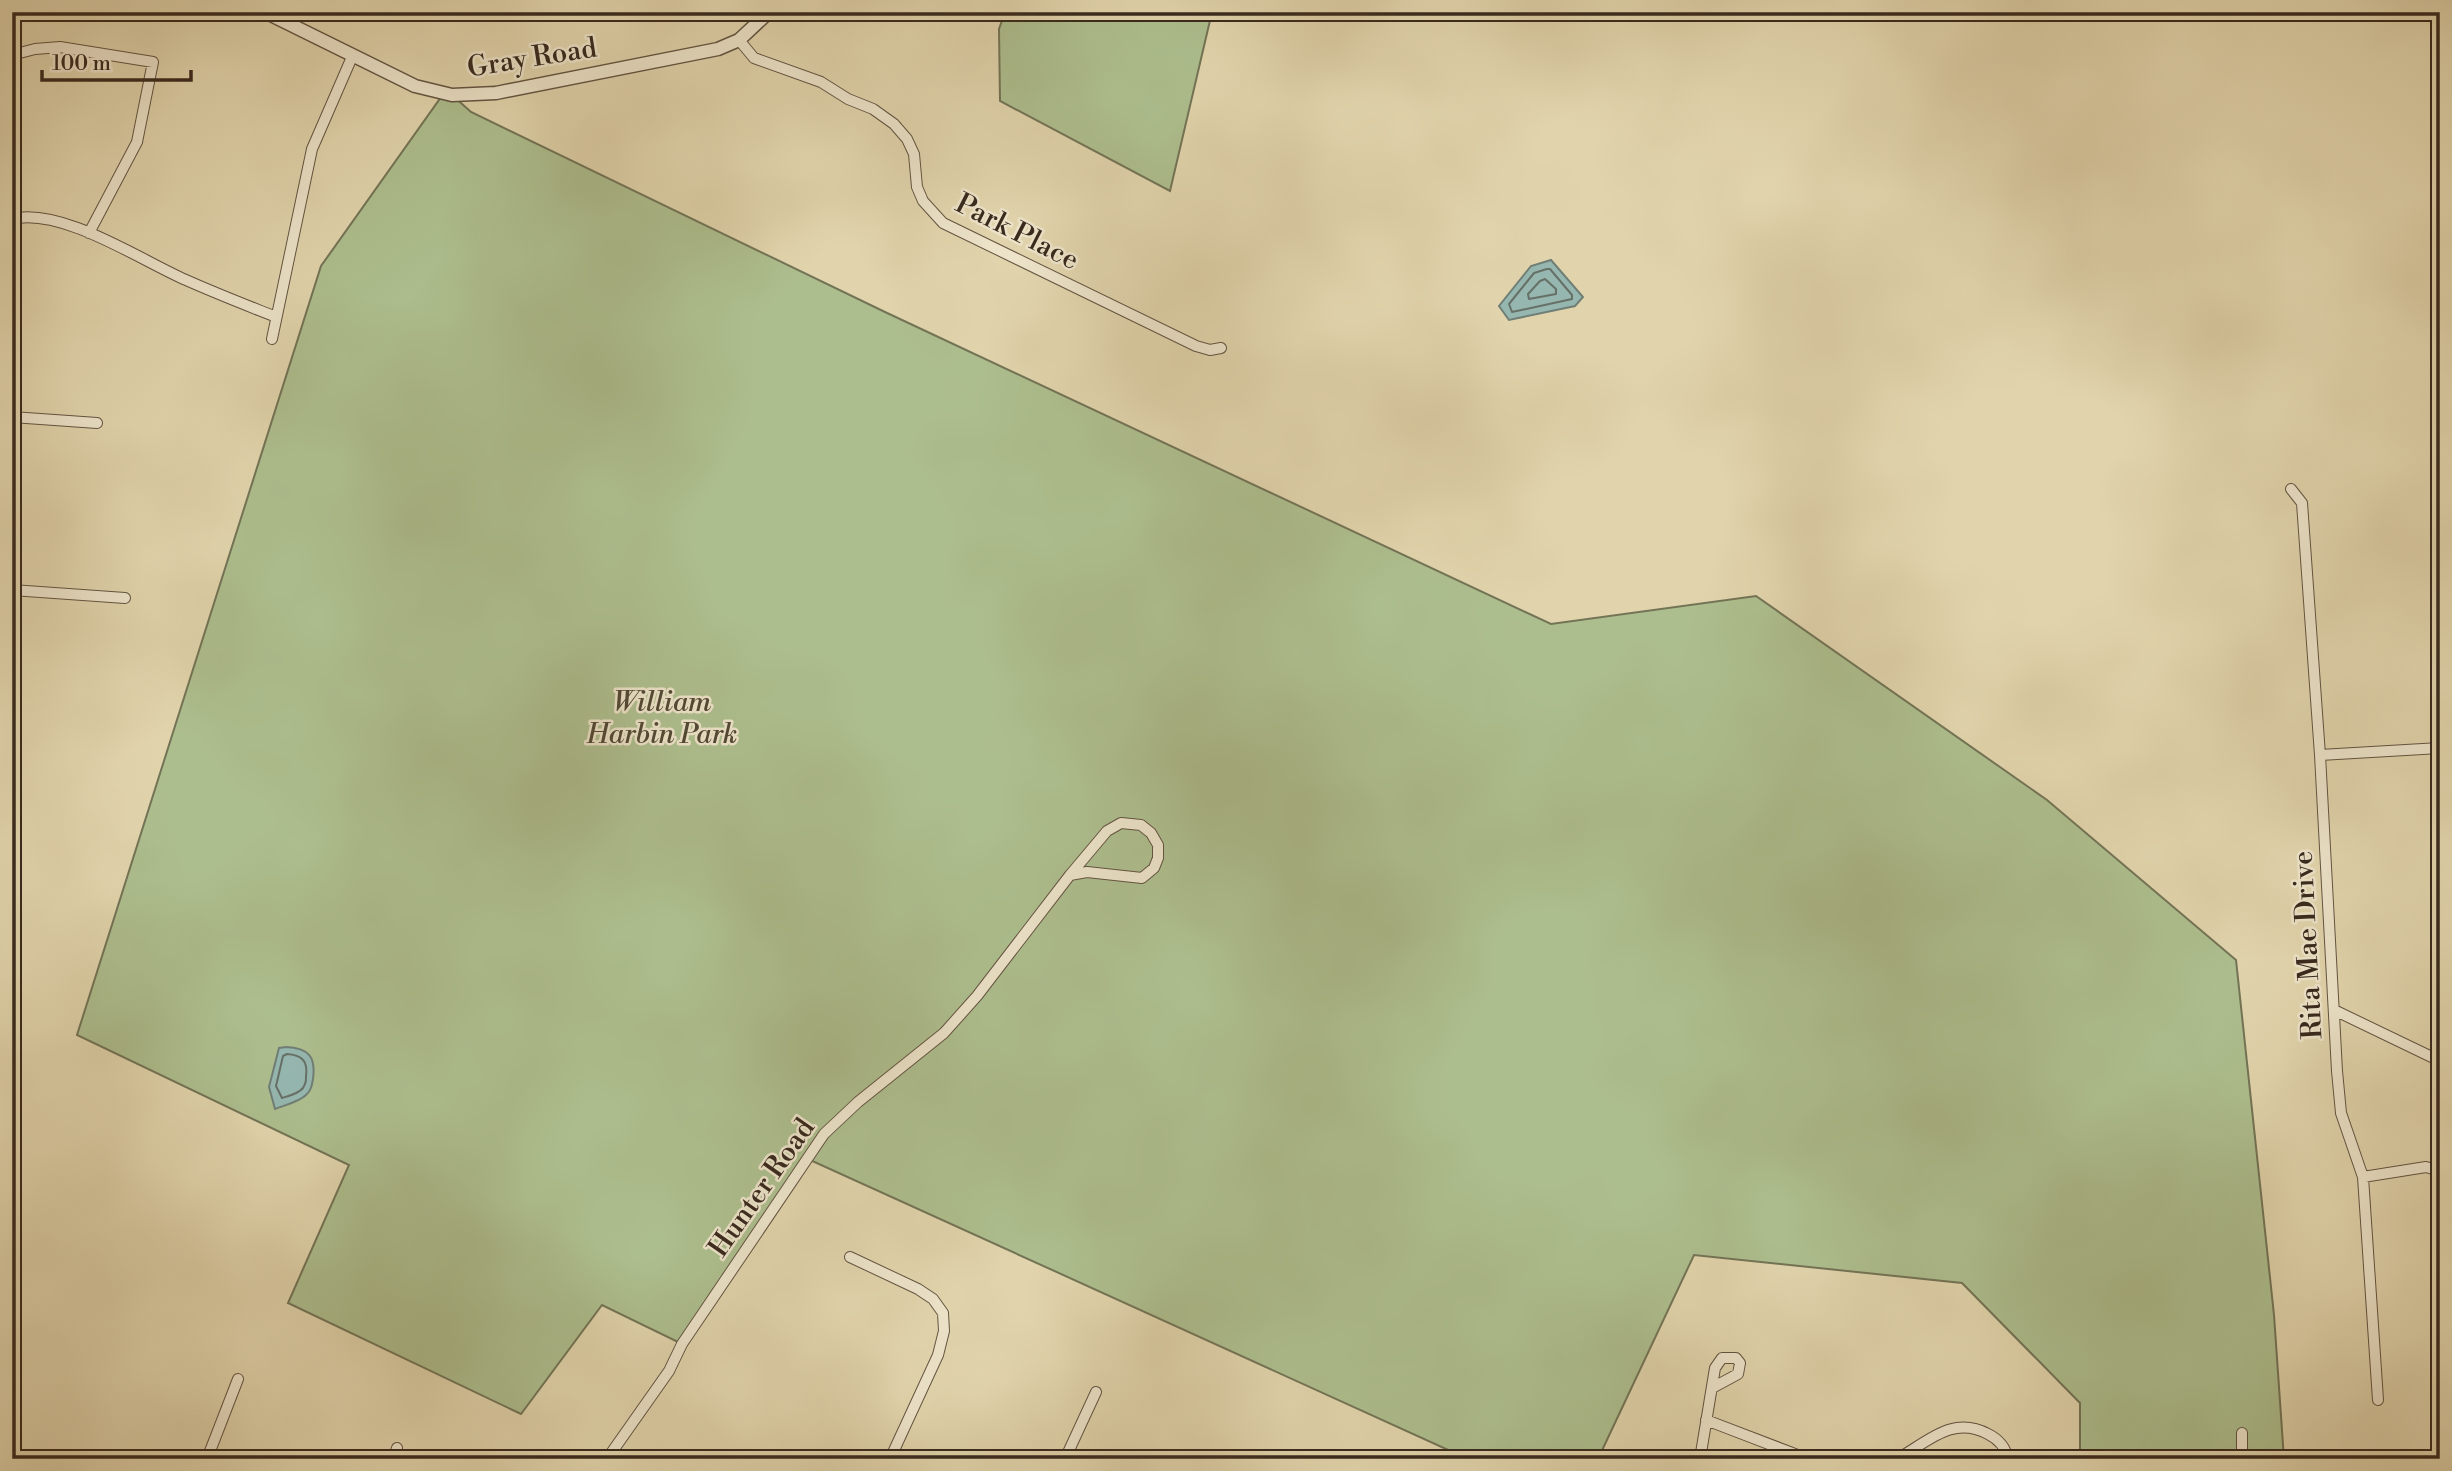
<svg xmlns="http://www.w3.org/2000/svg" width="2452" height="1471" font-family="'Libre Bodoni',serif">
<style>
.green{fill:#adbe8e;stroke:#737456;stroke-width:2}
.water{fill:#95b7b0;stroke:#707f76;stroke-width:2}
.lines{fill:none;stroke-linecap:round;stroke-linejoin:round}
.shore{stroke:#677067;stroke-width:2}
.minor-casing{stroke:#635442;stroke-width:12}
.tertiary-casing{stroke:#635442;stroke-width:15}
.minor{stroke:#ece3c9;stroke-width:10}
.tertiary{stroke:#ece3c9;stroke-width:12}
.labels{text-anchor:middle;dominant-baseline:central;stroke-width:5;stroke-linejoin:round;paint-order:stroke}
.street-label{font-size:28px;fill:#392a1e;stroke:#ece3c9}
.park-label{font-size:28px;font-style:italic;fill:#504834;stroke:#ece3c9}
</style>
<rect width="100%" height="100%" fill="#e1d4ac"/>
<filter id="stains"><feTurbulence type="fractalNoise" baseFrequency=".00286" numOctaves="4"/><feColorMatrix values="0 0 0 0 .2 0 0 0 0 .09 0 0 0 0 .02 0 0 0 .5 -.17"/></filter>
<radialGradient id="worn" r=".72"><stop offset=".6" stop-color="#630" stop-opacity="0"/><stop offset="1" stop-color="#630" stop-opacity=".3"/></radialGradient>
<!-- green -->
<path class="green" d="M1005,12H1212L1170,191L1000,101L999,29Z
M444,93L452,95L471,112L885,312L1551,624L1756,596L2047,800L2236,960L2274,1315L2284,1459H2080V1403L1962,1283L1694,1255L1598,1459H1468L808,1159L682,1344L602,1305L521,1414L288,1303L349,1165L77,1035L321,266Z"/>
<!-- water -->
<path class="water" d="M1551,260L1583,297L1575,306L1509,320L1499,306L1531,266Z
M286,1047C309,1048 316,1057 313,1079C312,1085 311,1091 306,1095C299,1102 285,1105 275,1109L269,1087L279,1048Z"/>
<g class="lines">
<!-- shore -->
<path class="shore" d="M1547,269H1550L1572,295V299L1512,312L1509,304L1534,273Z
M1545,279L1556,289V294L1529,299L1528,294L1540,281Z
M287,1054C302,1055 308,1061 306,1076C306,1081 306,1083 303,1088C298,1094 289,1096 282,1098L276,1086L283,1056Z"/>
<!-- minor casing -->
<g class="minor-casing">
<path id="minor" d="M2435,12L2440,69
M739,40L754,58L821,82L848,99L873,109L894,124L907,139L914,154L917,187L923,201L943,223L1196,346L1210,350L1221,348
M12,55L35,49L60,47L153,62L137,142L89,233
M12,219C62,207 140,260 186,280C215,293 246,305 276,317
M272,339L312,149L352,57
M12,417L97,423
M2291,489L2302,503L2320,755L2337,1071L2341,1113L2363,1177L2378,1400
M12,590L125,598
M2320,755L2440,748
M2334,1010L2440,1061
M2363,1177L2426,1167L2440,1171
M850,1257L918,1289L933,1299L943,1313L944,1331L938,1355L890,1459
M1706,1420L1808,1459
M207,1459L238,1379
M393,1459L397,1448
M607,1459L669,1371L682,1344L824,1134L858,1102L944,1033L977,996L1070,875L1107,831L1121,823L1141,825L1151,833L1158,845V858L1154,868L1142,878L1087,872L1070,875
M1065,1459L1096,1392
M1700,1459L1715,1368L1722,1358H1736L1740,1363L1738,1374L1712,1388
M1897,1459C1928,1442 1952,1415 1988,1434C1998,1439 2007,1448 2007,1459
M2242,1459V1433"/>
</g>
<!-- tertiary casing -->
<g class="tertiary-casing">
<path id="tertiary" d="M265,12L415,86L452,95L496,93L718,49L739,40L769,12"/>
</g>
<!-- minor -->
<use href="#minor" class="minor"/>
<!-- tertiary -->
<use href="#tertiary" class="tertiary"/>
</g>
<g class="labels">
<!-- street labels -->
<g class="street-label">
<text transform="translate(532 58) rotate(-9)">Gray Road</text>
<text transform="translate(1017 232) rotate(27)">Park Place</text>
<text transform="translate(2308 945) rotate(-93)">Rita Mae Drive</text>
<text transform="translate(762 1188) rotate(-55)">Hunter Road</text>
</g>
<!-- park labels -->
<g class="park-label">
<text x="662" y="702">William<tspan x="662" dy="32">Harbin Park</tspan></text>
</g>
</g>
<!-- margin -->
<rect width="2452" height="1471" fill="none" stroke="#e1d4ac" stroke-width="42"/>
<rect x="14" y="14" width="2424" height="1443" fill="none" stroke="#392a1e" stroke-width="3.5"/>
<rect x="21" y="21" width="2410" height="1429" fill="none" stroke="#392a1e" stroke-width="2"/>
<!-- scale -->
<path d="M42 70v10h149v-10" fill="none" stroke="#392a1e" stroke-width="3.5"/>
<text x="52" y="70" font-size="21" fill="#392a1e" stroke="#ece3c9" stroke-width="5" paint-order="stroke">100 m</text>
<rect width="100%" height="100%" filter="url(#stains)"/>
<rect width="100%" height="100%" fill="url(#worn)"/>
</svg>
